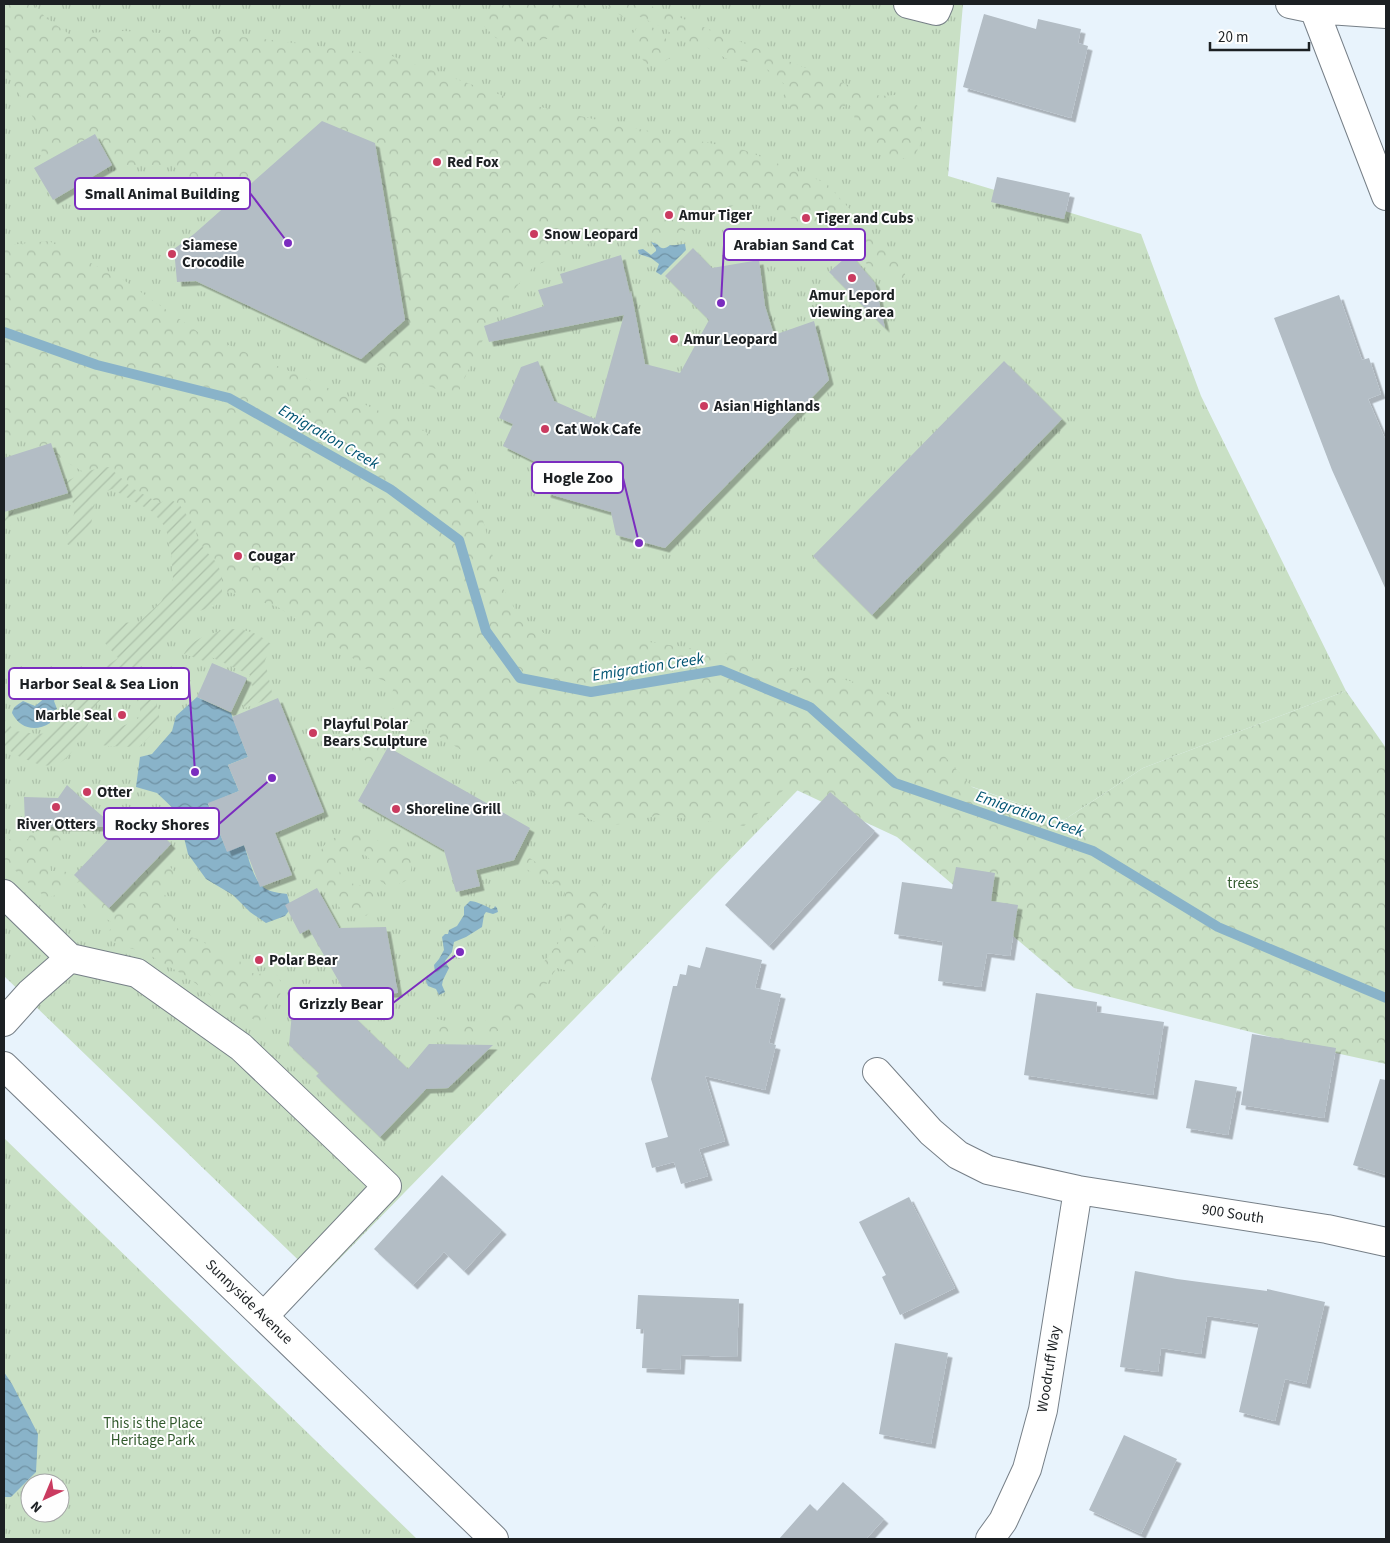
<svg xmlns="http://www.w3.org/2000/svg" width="1390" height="1543" font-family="'Source Sans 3',sans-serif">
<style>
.grass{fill:url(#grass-tufts);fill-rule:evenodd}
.forest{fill:url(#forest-crowns)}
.garden{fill:url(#garden-furrows)}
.water{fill:url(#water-waves)}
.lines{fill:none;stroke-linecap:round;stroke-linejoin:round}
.stream{stroke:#89b3c9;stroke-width:10}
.building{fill:#b3bdc5;filter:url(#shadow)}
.minor-casing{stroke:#767f87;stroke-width:30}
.major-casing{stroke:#767f87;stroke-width:30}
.minor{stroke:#fff;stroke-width:28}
.major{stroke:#fff;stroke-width:28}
.poi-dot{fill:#ca3b60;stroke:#fefefe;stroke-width:2}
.labels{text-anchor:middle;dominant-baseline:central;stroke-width:4;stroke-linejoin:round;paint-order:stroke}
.poi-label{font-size:15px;font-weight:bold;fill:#1c2023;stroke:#fefefe;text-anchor:start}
.park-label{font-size:15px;fill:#325a2d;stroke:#fefefe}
.street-label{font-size:15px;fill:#1c2023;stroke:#fefefe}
.water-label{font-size:16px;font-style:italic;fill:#005472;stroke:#fefefe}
.leader{fill:none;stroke:#7b2cbf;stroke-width:2}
.callout-dot{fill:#7b2cbf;stroke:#fefefe;stroke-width:2}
.callout{fill:#fefefe;stroke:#7b2cbf;stroke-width:2}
.callout-label{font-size:16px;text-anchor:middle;font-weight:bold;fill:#1c2023}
</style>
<defs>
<pattern id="grass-tufts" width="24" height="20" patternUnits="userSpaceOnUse" patternTransform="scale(1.25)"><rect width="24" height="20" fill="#c9e0c5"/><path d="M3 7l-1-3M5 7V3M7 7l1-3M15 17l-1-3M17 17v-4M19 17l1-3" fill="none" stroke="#acc0a9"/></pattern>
<pattern id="forest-crowns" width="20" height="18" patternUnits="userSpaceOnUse" patternTransform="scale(1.25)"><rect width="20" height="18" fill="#c9e0c5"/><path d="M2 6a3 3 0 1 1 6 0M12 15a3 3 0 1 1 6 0" fill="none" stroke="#acc0a9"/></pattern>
<pattern id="garden-furrows" width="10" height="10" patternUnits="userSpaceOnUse" patternTransform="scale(1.25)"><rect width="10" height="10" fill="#c9e0c5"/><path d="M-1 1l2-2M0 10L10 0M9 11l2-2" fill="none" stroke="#acc0a9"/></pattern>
<pattern id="water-waves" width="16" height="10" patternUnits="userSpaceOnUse" patternTransform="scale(1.25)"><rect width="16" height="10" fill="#89b3c9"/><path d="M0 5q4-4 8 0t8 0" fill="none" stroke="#6f91a3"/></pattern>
<filter id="shadow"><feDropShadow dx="4.5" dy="4.5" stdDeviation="0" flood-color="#0004"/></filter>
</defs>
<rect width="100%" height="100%" fill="#e8f3fc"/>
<!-- grass -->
<path class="grass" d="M4,4H963L948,176L1141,234L1201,396L1346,691L1143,768L1064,820L973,787L834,753L319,1280L4,976Z
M4,1138L417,1539H4ZM30,1483H60V1513H30Z"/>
<!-- forest -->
<path class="forest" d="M4,4H34L45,17L69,34L124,31L256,38L392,56L523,103L624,126L744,150L826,183L867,228L901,263L907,280L874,268L777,210L742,201L675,236H607L534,266L512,292L480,345L456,397L361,359L405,320L236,197L211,194L172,165H112L95,134L42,163L41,131L9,77L4,78Z
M504,4H529L535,5L537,4H583L589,8L587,23L564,22L547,39L517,44L496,38L484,26L483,19Z
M604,4H646L868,93L881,96L895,95L917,105L920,113L922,140L913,160L887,156L881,148L862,137L855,126L854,111L848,103L837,113L817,110L794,114L782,98L788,88L776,76L764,67L748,62L727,59L699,43L678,40L666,29L636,15L623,17Z
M640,24C662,28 665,35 674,55L665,61L648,65L640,57L630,37Z
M49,241L125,281L198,332L310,380L426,432L474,487L500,583L517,613L553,640L629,639L723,653L868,685L890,695L972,787L1064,820L1143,768L1346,691L1386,748V1064L1331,1052L1074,988L897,837L788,786L744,826L659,815L607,827L539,797L387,705L395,685L377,678L345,652L278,607L219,589L139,622L161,602L173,579L171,552L166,528L153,512L28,440L4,438V251L9,245Z
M369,730H376L397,737L398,745L393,750L387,748L379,763C362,761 357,758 348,745L355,731L358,733L367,734Z
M51,826L63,842L59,855L49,860L51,871C65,871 70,871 80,881L66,891L48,898L36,890L4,860V837L17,842L28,839L30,834Z
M355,829L364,834L367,843C378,838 384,841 396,844L402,855L412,860C411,880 408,882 389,887C375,878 380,880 375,866C373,861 367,857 363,853L353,858H344L339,862L340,872L345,882L373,888L376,897V905L366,916C346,915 335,911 335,890L326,886L313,874C315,863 321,844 332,839C340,835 348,833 355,829Z
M521,852L579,892L602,884L605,892L607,913L603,937L572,972L557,968L530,1006L491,1036L480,1034L434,1035L437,1019L455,1023L482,1022L499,1016L530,989L543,963L559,942L565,891L526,869L515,859Z
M149,865H168L176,873L166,884L164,895L170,897L173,911V920L176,927L187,936L201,940L211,948L240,961L244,970L258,975L269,968C283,978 283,986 278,1002H268L264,1028L222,994L216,1000L189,978L144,952L119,945L101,936L111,929L115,924L94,912L79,908L95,895L109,908Z"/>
<!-- garden -->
<path class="garden" d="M109,467L132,488L159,503L169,499L179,504L195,527L197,537L204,549L216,562L222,574V600L215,606L190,614L179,622L150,658L122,680L97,703L87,727L73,750L67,758L55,766L40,765L20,757L4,747V719L15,731L37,734L51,733L68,714L66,707L84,688V680C95,671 106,667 118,658L104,642L114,627L119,623L139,622L161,602L173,579L171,552L166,528L153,512L112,489L96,496L91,525L74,546L68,545L65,540L74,514V505L68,493L66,482C80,474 93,468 109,467Z
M10,496C15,507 14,516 10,526H4V506Z
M231,629C250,630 257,633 271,644L265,661L273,697L245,708L243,704L253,686L247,683L250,675L211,657L207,662L184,654C193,637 213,632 231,629Z
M145,691L154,695C156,703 160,713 159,720C157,730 146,740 139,747C124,746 113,748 98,744C107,728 127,727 140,717V708L137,700Z"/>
<!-- water -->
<path class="water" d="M651,242L657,244C661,249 664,250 670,245C675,246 679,244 685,244L686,250L661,275L656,272L659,264L651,258L639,254L638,250L643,249L651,255L656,251V249Z
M52,689L58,694L54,701L57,709L51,712L50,723C36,732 20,729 12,713C13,707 17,705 23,701L35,706C41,702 47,695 52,689Z
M197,697L231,713L248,757L228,765L239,791L208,804L227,851L244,845C248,856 253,877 261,885C267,892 279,893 287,894L291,908L285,916L266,923L250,912L233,895L206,879L188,854L178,813L157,793L136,787L140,757L152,754L172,731L176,716Z
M470,901C475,901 487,906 491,909L494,908L495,906L497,908L498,912L493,914L486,912L484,915L482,927L466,937L454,942L452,952L445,961L449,968L443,980L442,985L445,992L439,995L436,989L428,986L426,981L427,976L435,972L434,965L439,959L444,950L442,937L445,934H448L449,930L457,926L464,915V907Z
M4,1372L12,1384L38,1434L36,1472L11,1497H4Z"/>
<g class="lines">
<!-- stream -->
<path class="stream" d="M4,332L97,365L229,398L390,489L459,540L486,631L520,678L591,692L721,670L810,707L895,783L1093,851L1218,927L1386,998"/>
</g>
<!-- building -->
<path class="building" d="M984,14L1036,29L1038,19L1081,29L1078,43L1088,46L1071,118L963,87Z
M322,121L375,143L405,320L361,359L196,281L177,282L174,249L194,234Z
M95,134L112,165L53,200L34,168Z
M997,177L1070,193L1064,219L991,202Z
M693,248L712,268L759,260L765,306L774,335L814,321L829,380L665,548L616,535L611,512L546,493L552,470L503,446L513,424L499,418L521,367L538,361L554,401L595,419L624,315L489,342L484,326L544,306L538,290L563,283L560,274L621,255L630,294L631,291L645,364L680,373L709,320L665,276Z
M850,254L875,283L885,328L829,272Z
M1339,295L1362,360L1369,358L1381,394L1368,399L1386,441V590L1332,470L1274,318Z
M1004,361L1062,419L872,615L813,556Z
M51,443L68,493L4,512V458Z
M212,663L247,678L231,712L197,697Z
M278,698L324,812L275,833L292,875L260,887L244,845L227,852L208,803L239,791L228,765L248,757L232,717Z
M388,747L530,828L514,860L476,870L480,886L456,892L444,850L358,801Z
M67,785L80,797L115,827L25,826L24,797L58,798Z
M830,792L875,831L769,946L725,905Z
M136,810L171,844L109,908L74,875Z
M956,867L995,873L991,901L1018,905L1010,956L987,953L981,987L938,981L943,942L894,934L902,882L952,889Z
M317,888L339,928L386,927L398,993L346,994L309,929L300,934L285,905Z
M706,947L762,960L755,988L781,994L769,1043L776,1045L765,1090L705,1076L725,1141L699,1149L708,1176L681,1184L674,1162L652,1168L645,1143L668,1137L651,1079L673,986H677L680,974L686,975L688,965L700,968Z
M1036,993L1097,1002L1096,1012L1164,1022L1153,1095L1024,1075Z
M338,1001L408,1069L429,1044L493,1045L448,1088L426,1089L380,1137L316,1076L319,1073L289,1045L293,1002Z
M1252,1034L1336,1048L1324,1118L1241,1105Z
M1380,1079L1386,1080V1175L1353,1165Z
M1195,1080L1237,1087L1228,1135L1186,1128Z
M442,1175L502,1230L464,1271L444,1252L413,1285L374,1249Z
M909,1197L955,1288L900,1315L882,1277L886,1275L859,1222Z
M1135,1271L1177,1279L1267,1291V1289L1325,1302L1306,1384L1285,1379L1275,1421L1239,1412L1259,1324L1207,1316L1201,1354L1161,1348L1158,1372L1120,1367Z
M638,1295L739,1299L737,1357L681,1355L680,1370L642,1368L644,1329H636Z
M895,1343L948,1353L931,1444L879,1434Z
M1124,1435L1177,1459L1141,1534L1089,1510Z
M843,1482L884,1519L866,1539H779L810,1504L817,1511Z"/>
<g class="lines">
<!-- minor casing -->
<g class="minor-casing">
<path id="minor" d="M908,4L936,11L939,4
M1290,4L1314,9L1386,14
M1314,9L1386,196
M4,894L70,958
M4,1022L30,993L70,958L137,973L241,1047L387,1186L264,1316
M877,1072L931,1132L958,1155L988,1170L1078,1190L1327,1229L1386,1242
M990,1539L1003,1521L1027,1469L1043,1410L1078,1190"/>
</g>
<!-- major casing -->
<g class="major-casing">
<path id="major" d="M4,1066L494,1539"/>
</g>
<!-- minor -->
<use href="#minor" class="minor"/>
<!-- major -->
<use href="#major" class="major"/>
</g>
<!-- markers -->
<g class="poi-dot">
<circle cx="437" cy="162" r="5"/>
<circle cx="669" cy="215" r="5"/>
<circle cx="806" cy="218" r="5"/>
<circle cx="534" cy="234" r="5"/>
<circle cx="172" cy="254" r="5"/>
<circle cx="852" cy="278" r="5"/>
<circle cx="674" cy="339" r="5"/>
<circle cx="704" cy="406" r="5"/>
<circle cx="545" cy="429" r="5"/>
<circle cx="238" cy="556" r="5"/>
<circle cx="122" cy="715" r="5"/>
<circle cx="313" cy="733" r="5"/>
<circle cx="87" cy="792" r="5"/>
<circle cx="56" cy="807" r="5"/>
<circle cx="396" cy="809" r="5"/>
<circle cx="259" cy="960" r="5"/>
</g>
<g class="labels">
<!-- poi labels -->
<g class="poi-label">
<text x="447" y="162">Red Fox</text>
<text x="679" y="215">Amur Tiger</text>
<text x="816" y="218">Tiger and Cubs</text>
<text x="544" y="234">Snow Leopard</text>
<text x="182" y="245">Siamese<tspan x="182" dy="17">Crocodile</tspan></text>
<text x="852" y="295" text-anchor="middle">Amur Lepord<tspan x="852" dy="17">viewing area</tspan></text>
<text x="684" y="339">Amur Leopard</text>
<text x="714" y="406">Asian Highlands</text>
<text x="555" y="429">Cat Wok Cafe</text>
<text x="248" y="556">Cougar</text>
<text x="112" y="715" text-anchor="end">Marble Seal</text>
<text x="323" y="724">Playful Polar<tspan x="323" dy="17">Bears Sculpture</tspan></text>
<text x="97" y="792">Otter</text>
<text x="406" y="809">Shoreline Grill</text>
<text x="56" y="824" text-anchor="middle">River Otters</text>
<text x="269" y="960">Polar Bear</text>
</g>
<!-- park labels -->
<g class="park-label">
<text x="1243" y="883">trees</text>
<text x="153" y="1423">This is the Place<tspan x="153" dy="17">Heritage Park</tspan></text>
</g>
<!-- street labels -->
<g class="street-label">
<text transform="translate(1233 1214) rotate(9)">900 South</text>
<text transform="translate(249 1302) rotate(44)">Sunnyside Avenue</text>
<text transform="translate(1049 1369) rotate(-81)">Woodruff Way</text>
</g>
<!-- water labels -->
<g class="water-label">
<text transform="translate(329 437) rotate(30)">Emigration Creek</text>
<text transform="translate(648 667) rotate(-9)">Emigration Creek</text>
<text transform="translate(1030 814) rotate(19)">Emigration Creek</text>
</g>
</g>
<!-- callouts -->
<path class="leader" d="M288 243L250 193M721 303L724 245M639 543L623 478M195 772L189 683M272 778L219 824M460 952L393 1003"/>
<g class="callout-dot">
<circle cx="288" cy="243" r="5"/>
<circle cx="721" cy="303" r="5"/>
<circle cx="639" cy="543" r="5"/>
<circle cx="195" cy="772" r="5"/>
<circle cx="272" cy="778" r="5"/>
<circle cx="460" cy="952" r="5"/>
</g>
<g class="callout">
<rect x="75" y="178" width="175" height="31" rx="5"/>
<rect x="724" y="229" width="141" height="31" rx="5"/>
<rect x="532" y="462" width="91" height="31" rx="5"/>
<rect x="9" y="668" width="180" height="31" rx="5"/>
<rect x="104" y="808" width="115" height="31" rx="5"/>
<rect x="289" y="988" width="104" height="31" rx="5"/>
</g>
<g class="callout-label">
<text x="162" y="199">Small Animal Building</text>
<text x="794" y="250">Arabian Sand Cat</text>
<text x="578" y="483">Hogle Zoo</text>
<text x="99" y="689">Harbor Seal &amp; Sea Lion</text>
<text x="162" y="830">Rocky Shores</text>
<text x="341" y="1009">Grizzly Bear</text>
</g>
<!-- border -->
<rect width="1390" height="1543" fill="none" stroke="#1c2023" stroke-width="10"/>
<!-- north arrow -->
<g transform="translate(45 1498) rotate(224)"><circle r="24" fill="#fefefe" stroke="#a4a5a6"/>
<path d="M0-4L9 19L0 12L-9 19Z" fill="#ca3b60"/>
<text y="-8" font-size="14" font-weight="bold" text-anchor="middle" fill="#1c2023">N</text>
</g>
<!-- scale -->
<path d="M1210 42v8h99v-8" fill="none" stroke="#1c2023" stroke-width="2.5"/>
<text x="1218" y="42" font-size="15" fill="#1c2023" stroke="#fefefe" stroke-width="4" paint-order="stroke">20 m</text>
</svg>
